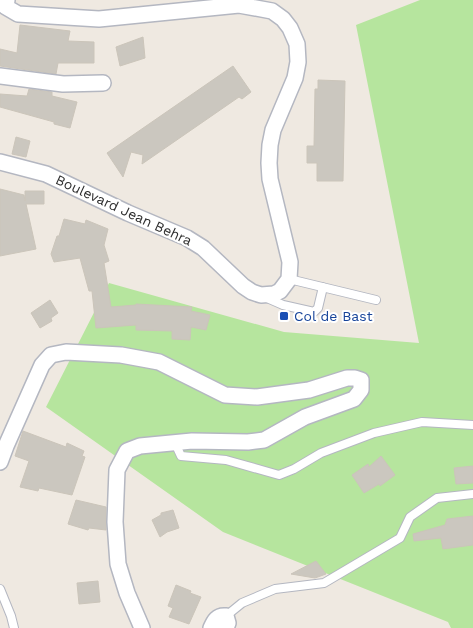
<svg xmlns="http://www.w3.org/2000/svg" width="473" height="628" font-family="'Work Sans',sans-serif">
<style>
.green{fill:#b6e59e}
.building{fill:#cbc7bf;stroke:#cbc5ba}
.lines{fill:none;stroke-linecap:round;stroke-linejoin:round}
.service-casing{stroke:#b4b7c1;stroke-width:10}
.minor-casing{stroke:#b4b7c1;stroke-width:18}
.service{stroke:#fff;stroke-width:8}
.minor{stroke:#fff;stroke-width:15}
.transit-dot{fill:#1a4fb4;stroke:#fff;stroke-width:2}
.labels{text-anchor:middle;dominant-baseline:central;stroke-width:4;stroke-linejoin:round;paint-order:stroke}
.street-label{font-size:14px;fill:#2e2e2e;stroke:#fff}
.transit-label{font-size:14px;fill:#164399;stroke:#fff;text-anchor:start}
</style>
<rect width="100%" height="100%" fill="#efe9e1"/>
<!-- green -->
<path class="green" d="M420,0H473V628H451L448,622L223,532L46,407L109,283L284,332L419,343L356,25Z"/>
<!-- building -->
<path class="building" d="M20,25L70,31L68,41L94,42V63H58L56,74L0,66V49L17,53Z
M143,37L145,58L120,66L116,47Z
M233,66L251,92L242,99L239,97L142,164L143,155L131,152L123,177L107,153Z
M318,80L345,81L343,181H317V163H307V146H314L315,89H318Z
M29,89L52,92V96L77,102L70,128L54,124V122L0,107V94L27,96Z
M16,137L30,141L26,157L12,154Z
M0,189L24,195L25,201V191H44V204H26L36,249L0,256Z
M64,219L85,224L86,220L108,229L104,245L109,261L104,263L111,307L136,305V304L192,307L191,311L210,315L206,330L191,327L190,340L172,339V331L136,330V325L96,328L92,291H89L80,258L54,262L51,254L57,236H59Z
M50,300L58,313L51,318L52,321L40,328L31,313Z
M23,431L66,447L67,443L84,451L82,456L85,457L72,495L39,488L38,491L20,487L29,461L15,456Z
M381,456L395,475L380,486L379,484L364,493L352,475L368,464L369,467Z
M473,466V483L456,484L454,468Z
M76,500L106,507V530L89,528L88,530L68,524Z
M173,510L179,528L167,532L160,537L152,520L161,515V513Z
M473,516V545L443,549L441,538L414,541L413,534L445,525L447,519Z
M316,561L326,574L315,578L291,574Z
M98,581L100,602L79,604L77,583Z
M176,585L191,591L190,593L201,597L189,624L169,617L173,608L168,606Z"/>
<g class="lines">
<!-- service casing -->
<g class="service-casing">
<path id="service" d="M289,279L376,300
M267,298L283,305L314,312L318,308L323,287
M175,443L181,456L226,460L279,475L294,469L321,453L374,433L422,422L473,425
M0,589L11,616L14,628
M226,616L242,603L275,589L324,583L400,538L410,517L437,498L473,494"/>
</g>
<!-- minor casing -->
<g class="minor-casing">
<path id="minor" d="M0,76L63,84L103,83
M0,162L46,174L128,213L187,238L203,248L243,286L252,292L261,295L274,294L280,291L289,279L290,262L270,179L269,163L270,145L273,130L295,78L298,62L297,44L290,28L283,19L272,11L239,5L99,19L18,14L6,7L7,0
M0,462L6,446L42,365L51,355L66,352L121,355L159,362L225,395L257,397L309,390L347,378H355L361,380V390L354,399L305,417L264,440L248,442L192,441L140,446L127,451L117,470L115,522L118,564L127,593L142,628
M211,628C214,621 217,615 226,616L228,623L226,628"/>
</g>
<!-- service -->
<use href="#service" class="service"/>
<!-- minor -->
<use href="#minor" class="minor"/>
</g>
<!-- markers -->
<rect class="transit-dot" x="279" y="311" width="10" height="10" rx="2.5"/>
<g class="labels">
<!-- street labels -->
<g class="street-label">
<text transform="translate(124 210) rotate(25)">Boulevard Jean Behra</text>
</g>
<!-- transit labels -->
<g class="transit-label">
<text x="294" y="316">Col de Bast</text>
</g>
</g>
</svg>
